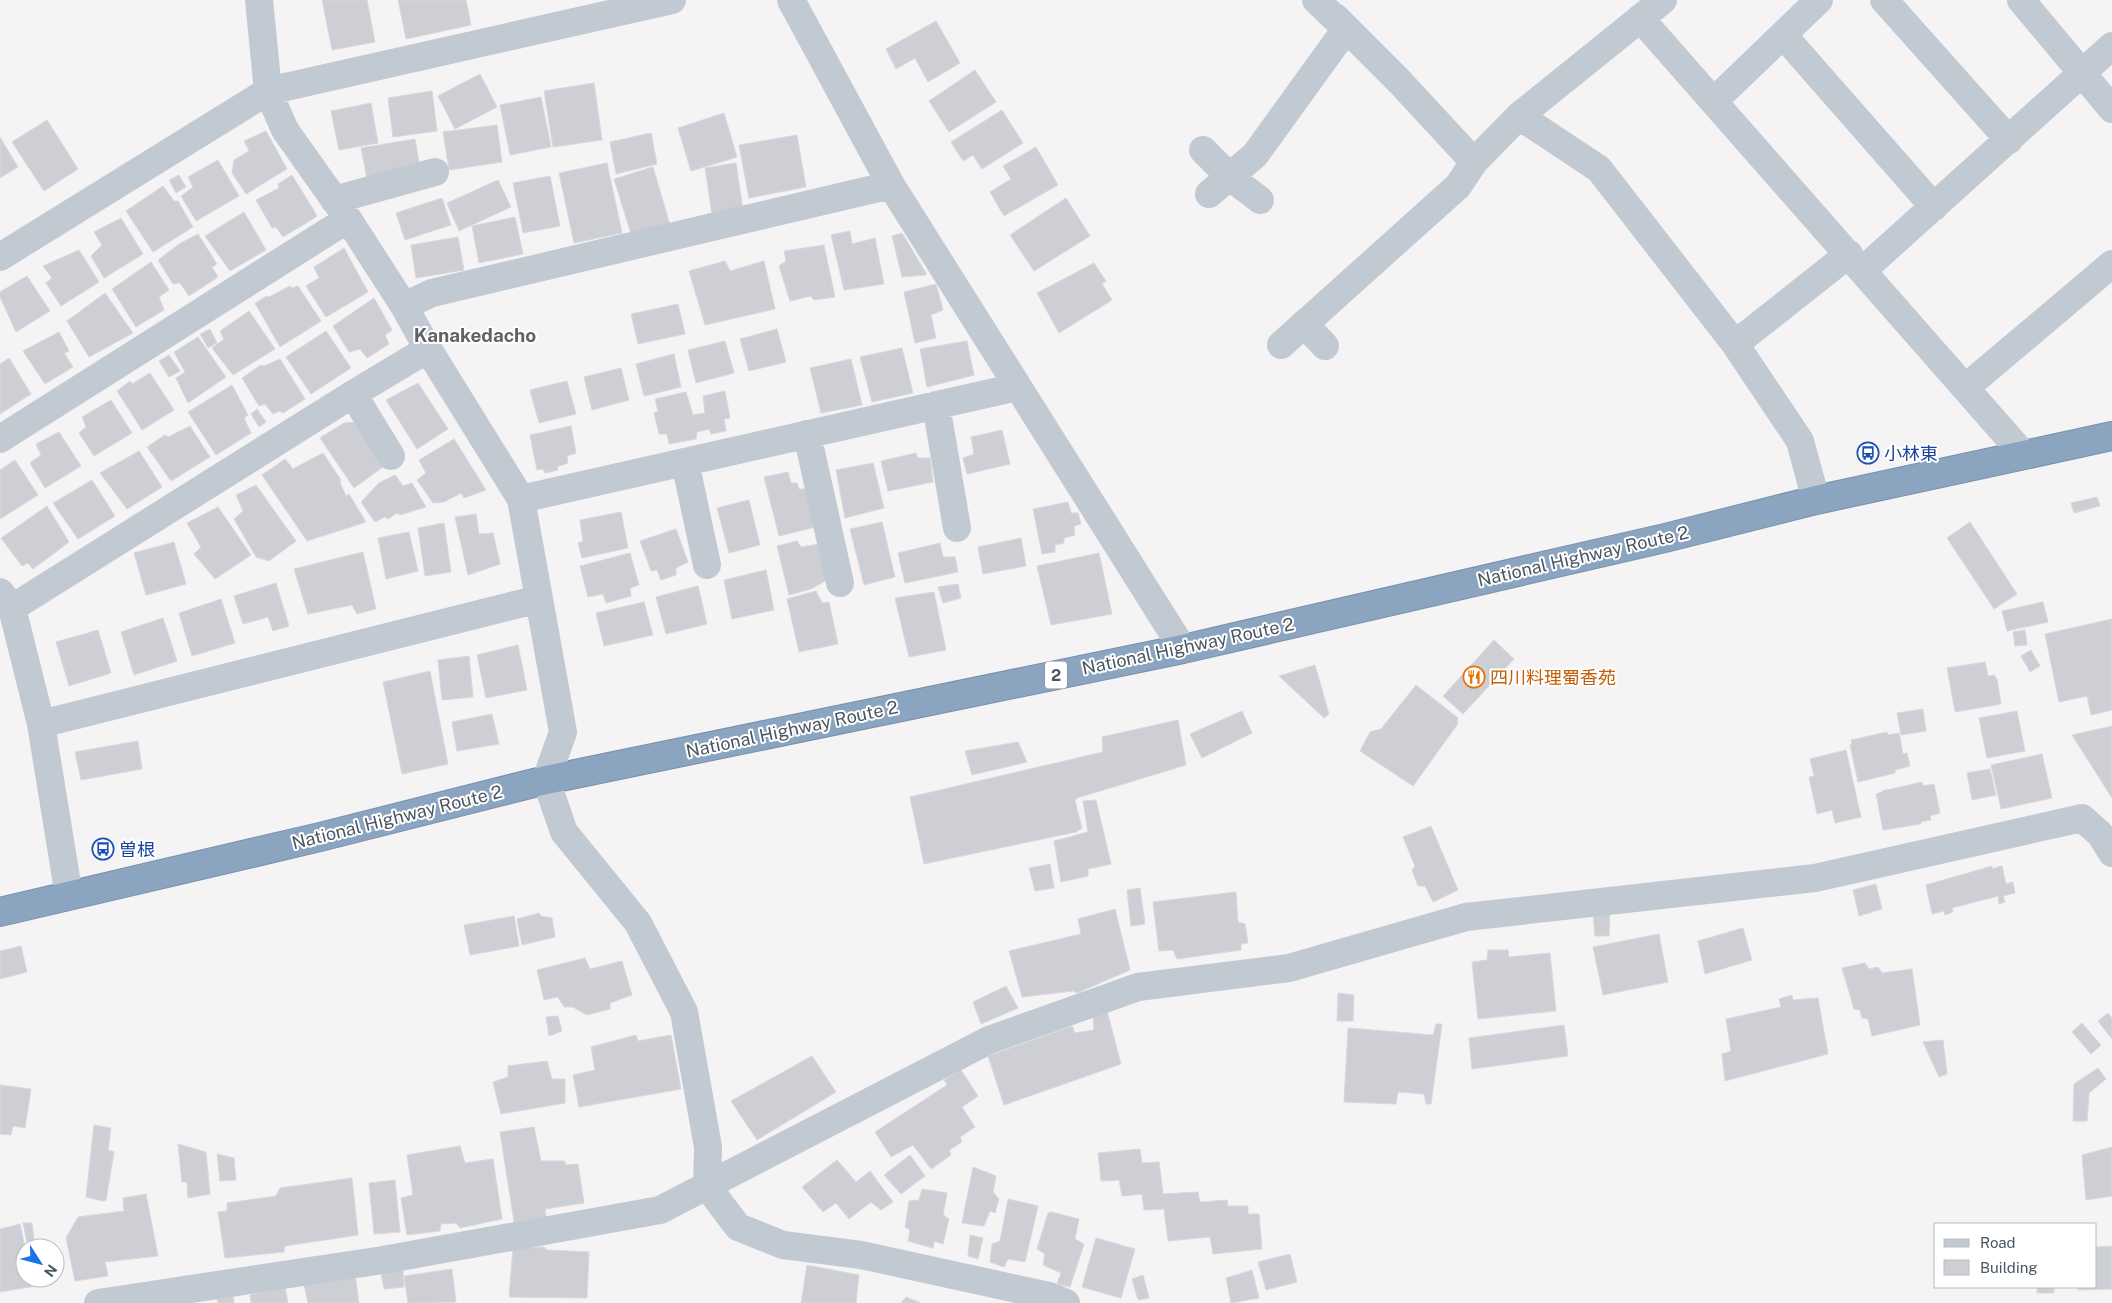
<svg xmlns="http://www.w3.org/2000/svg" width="2112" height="1303" font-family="'Public Sans','Noto Sans JP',sans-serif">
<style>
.building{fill:#cdcfd5;stroke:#d7d9de}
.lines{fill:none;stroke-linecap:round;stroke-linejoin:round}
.highway-casing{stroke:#7690ad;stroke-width:30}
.minor{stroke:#c1cad2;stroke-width:28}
.highway{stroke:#8ba5c1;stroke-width:28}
.labels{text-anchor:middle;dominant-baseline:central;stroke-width:4;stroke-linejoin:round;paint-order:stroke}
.shield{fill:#fff;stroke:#808990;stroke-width:1}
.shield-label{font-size:16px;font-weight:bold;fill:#4a5661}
.transit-label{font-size:18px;fill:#164399;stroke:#fff;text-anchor:start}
.street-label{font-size:18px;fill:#4a5661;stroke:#fff}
.food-label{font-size:18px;fill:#c56008;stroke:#fff;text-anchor:start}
.neighbourhood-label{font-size:19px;font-weight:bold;fill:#5f6368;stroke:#fff}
</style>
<rect width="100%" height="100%" fill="#f5f3f3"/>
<!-- building -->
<path class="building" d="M322,0H367L375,42L332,50Z
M398,0H466L471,25L406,39Z
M936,21L960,63L928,82L915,58L896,69L886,49Z
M975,70L996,102L949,132L929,101Z
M480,74L497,107L455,129L438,96Z
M594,83L602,140L553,147L544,91Z
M432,91L437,131L393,137L388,98Z
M541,97L551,147L510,155L500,105Z
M371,103L378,143L339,150L331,111Z
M1002,110L1023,143L982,169L973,155L963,161L951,142Z
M724,113L737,157L691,171L678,128Z
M47,120L78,169L44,191L12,142Z
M497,125L502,162L449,170L443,132Z
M266,131L287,169L246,194L232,173L234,160L249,151L244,141Z
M651,133L657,164L616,174L610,142Z
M797,135L806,187L749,198L739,145Z
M0,137L18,167L0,178Z
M415,139L421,174L368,183L361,148Z
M1036,147L1058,185L1004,216L990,192L1011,179L1003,166Z
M218,160L239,196L196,221L181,196L193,187L188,177Z
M607,163L622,233L574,243L559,173Z
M736,163L743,210L712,215L705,168Z
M653,167L670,225L632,237L614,179Z
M179,175L186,187L176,193L169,180Z
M292,175L316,214V217L283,237L276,227L272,228L256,200L279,188L278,184Z
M550,176L560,226L523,233L513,183Z
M498,180L511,207L459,231L447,203Z
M163,186L174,201H178L193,227L153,252L126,211Z
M442,198L451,225L405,240L396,213Z
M1066,198L1090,236L1034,271L1010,235Z
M244,212L266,250L230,271L205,236Z
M515,217L523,254L479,263L472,226Z
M121,218L143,254L104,278L91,256L102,245L94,232Z
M850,231L852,244L875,238L884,284L844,290L831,235Z
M902,233L926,273V275L902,277L892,236Z
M198,234L217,264L212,267L218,277L189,296L180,283L173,284L158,260L179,244Z
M458,237L464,270L416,278L411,245Z
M824,245L835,297L814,300L811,296L790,301L779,266L786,261L784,251Z
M344,248L368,292L326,317L306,286L319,278L314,267Z
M79,250L99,282L61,306L46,283L52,278L43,266Z
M725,261L730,271L764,261L775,309L705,325L689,271Z
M151,262L169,290L159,297L164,310L136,327L112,289Z
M1094,263L1106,281L1102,284L1112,300L1059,333L1037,293Z
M27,276L50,311L16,332L0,297V292Z
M936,284L943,310L931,315L936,338L915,343L904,292Z
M290,286L292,288L298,286L321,321L280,347L255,303L267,296L269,297Z
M105,293L133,333L89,357L67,321Z
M374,298L392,330L385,335L389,344L367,358L360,349L349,352L333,326Z
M678,304L685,334L638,344L631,314Z
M249,311L275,349L233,375L212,348L224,339L220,331Z
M210,329L217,343L208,348L200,334Z
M777,329L786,362L749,371L740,339Z
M326,331L351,368L311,394L286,357Z
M59,332L69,351L64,353L73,367L45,384L23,351Z
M198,337L226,377L188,403L176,378L185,372L174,352Z
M725,341L734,373L696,383L688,350Z
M967,341L974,375L927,387L920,349Z
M902,348L913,393L872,402L860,357Z
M674,354L681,387L644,396L636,364Z
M169,355L180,371L169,377L159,361Z
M9,358L31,394L0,414V364Z
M280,359L305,399L283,413L280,411L273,414L265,404L259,406L242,378L261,365L264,366Z
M851,359L862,405L821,413L810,368Z
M621,368L629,400L592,410L584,377Z
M150,373L174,410L142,430L117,391L130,381L132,384Z
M567,381L576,414L539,423L530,390Z
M418,383L448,429L417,449L386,400Z
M232,385L248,415L244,418L251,433L216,455L188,412Z
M725,391L730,418L724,419L726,431L711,434L709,429L697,432L696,439L669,444L667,434H659L654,413L658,411L655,399L686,392L693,415L705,413L703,396Z
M111,400L132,433L94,456L79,433L86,427L82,417Z
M257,409L266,422L259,427L251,414Z
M356,422L383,467L354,488L320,438L344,423Z
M190,426L210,457L171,481L147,447L165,435L168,437Z
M571,426L576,453L567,456L568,463L557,467L558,470L545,473L543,469L537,470L530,435Z
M1002,430L1010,464L967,474L963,458L974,454L971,437Z
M59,432L81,466L45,488L30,463L41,455L36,444Z
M454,439L486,490L464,498L461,493L444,502L433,503L417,480L426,473L419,460Z
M139,451L162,487L127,509L100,473Z
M323,453L341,480L340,483L346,496L349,494L366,522L307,541L262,475L285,459L293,469Z
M916,453L918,458H930L933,482L888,491L881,461Z
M15,460L38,495L0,519V470Z
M873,463L884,508L845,518L836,470Z
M788,472L791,483H797L799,489H806L816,527L779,536L764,477Z
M395,475L403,486L412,483L426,507L400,515L397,513L388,519L385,517L375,522L361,502L379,483Z
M92,480L115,516L78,539L53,503Z
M256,485L296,541L269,561L256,557L234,519L243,511L236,495Z
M2097,497L2100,506L2074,513L2071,503Z
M749,500L760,545L729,553L717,508Z
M1068,502L1071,513H1078L1081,524L1074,526L1075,535L1064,538V543L1055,545V552L1042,554L1033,509Z
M47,506L69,542L33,569L28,563L22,566L1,538Z
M218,507L251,555L215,579L194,554L201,547L187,523Z
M621,512L628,548L582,558L578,543L583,541L580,520Z
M476,514L479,534L493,533L500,564L468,575L455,517Z
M882,522L895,577L864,585L850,529Z
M1970,522L2017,594L1994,609L1947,538Z
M444,523L451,572L425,576L418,528Z
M676,529L688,562L676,568V575L661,580L657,570L651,571L640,541Z
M409,532L418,571L386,579L378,538Z
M1021,538L1026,566L983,574L978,547Z
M797,541L801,547L819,544L827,580L811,589L789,595L777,546Z
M174,542L186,584L146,595L134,553Z
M940,543L943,557H955L958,572L905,583L898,553Z
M363,552L376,609L357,614L352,605L308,614L294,569Z
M630,553L639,585L630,588L631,596L606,603L603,594L588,597L580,566Z
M1099,553L1112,614L1051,625L1037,566Z
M766,570L774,610L732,619L724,580Z
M276,583L289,626L273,631L268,617L243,624L234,596Z
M958,584L961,598L943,603L938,587Z
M698,586L707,624L666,634L656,597Z
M816,591L822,603L829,602L838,644L799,652L787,599Z
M934,592L946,650L909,657L895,598Z
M221,599L235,643L192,656L179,613Z
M644,602L653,635L604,646L596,613Z
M2043,602L2048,622L2007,631L2002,611Z
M163,618L177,661L134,675L121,632Z
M2112,619V710L2091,715L2087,696L2059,702L2045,634Z
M98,630L111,673L69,686L56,642Z
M2025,630L2027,645L2015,646L2013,632Z
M1494,640L1514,659L1463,714L1443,696Z
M518,645L527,690L486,698L477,655Z
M2031,650L2040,666L2030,672L2021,656Z
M469,656L473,697L442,700L438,660Z
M1985,662L1988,676L1994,675L1997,679L2001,704L1955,712L1947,668Z
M1315,665L1329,714L1324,718L1279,676Z
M430,671L448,764L402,774L383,682Z
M1416,685L1458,718L1457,725L1413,786L1360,751L1370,732L1381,729Z
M1923,709L1926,731L1901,735L1897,713Z
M1242,711L1252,733L1202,758L1190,734Z
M2017,711L2025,751L1987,758L1979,718Z
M492,714L499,744L457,751L452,722Z
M1178,720L1186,765L1077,798L1075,801L1082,828L1076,832L924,864L910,797L1103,752L1102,737Z
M2112,726V798L2072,735Z
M1887,732L1888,735L1899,733L1903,754L1907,753L1910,766L1895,770V773L1858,782L1850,745L1852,744L1851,740Z
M138,741L142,769L81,780L75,752Z
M1018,742L1027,762L972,775L965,751Z
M1846,750L1861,817L1835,823L1832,810L1817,814L1809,777L1814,776L1810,759Z
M2042,754L2052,798L2001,809L1991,765Z
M1990,769L1996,795L1972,800L1967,773Z
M1922,782L1923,786L1934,784L1940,813L1930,816L1931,820L1921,822V824L1883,830L1876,794L1882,792V791Z
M1096,800L1111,864L1088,869V876L1061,882L1054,841L1088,832L1083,801Z
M1431,826L1458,890L1433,902L1425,886H1418L1412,870L1415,866L1403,837Z
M1050,864L1054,888L1035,891L1029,868Z
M1992,866V869L2002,866L2006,884L2013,882L2015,893L2003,896L2005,902L1999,904L1998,896L1952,908L1953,912L1945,915L1944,911L1932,914L1926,885Z
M1876,884L1882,909L1859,916L1853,890Z
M1140,888L1145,924L1131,926L1127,890Z
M1236,892L1238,922L1245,924L1248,943L1241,944V950L1177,959L1173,950L1159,951L1153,902Z
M1115,909L1130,970L1077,993L1073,991L1022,997L1009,951L1081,934L1078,919Z
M1593,912L1610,913L1609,936H1595Z
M539,913L541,916L552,918L555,937L522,945L517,919Z
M514,916L519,946L470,955L464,925Z
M1743,928L1752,960L1705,974L1698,941Z
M1659,934L1668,982L1603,995L1593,947Z
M21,946L27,972L0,979V951Z
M1488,950H1508L1509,957L1550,953L1556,1011L1478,1019L1472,962L1487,960Z
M585,958L590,969L622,961L632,995L610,1003V1009L587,1015L573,1007H564L558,997L544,1000L537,970Z
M1865,963L1869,969L1878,967L1882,973L1912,969L1920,1025L1872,1036L1868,1019L1862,1018L1860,1010L1854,1009L1842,968Z
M1006,986L1018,1008L981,1024L973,1002Z
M1338,993L1354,995L1353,1021H1337Z
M1792,995L1793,1000L1818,998L1828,1054L1725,1081L1722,1054L1731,1051L1726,1019L1781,1007L1779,999Z
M1107,1011L1121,1064L1004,1105L988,1056L1072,1026L1075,1033L1094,1030L1093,1015Z
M2108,1013L2112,1018V1039L2098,1021Z
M558,1016L562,1031L549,1036L546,1017Z
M2082,1023L2101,1045L2091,1054L2072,1032Z
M1436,1024H1442L1431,1104H1426L1424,1094L1398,1092L1396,1104L1344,1102L1348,1028L1433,1035Z
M1564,1025L1568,1056L1472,1069L1469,1038Z
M636,1035L638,1041L671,1035L681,1089L579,1107L573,1075L595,1070L591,1047Z
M1943,1040L1947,1074L1939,1077L1923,1042Z
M812,1056L836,1092L757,1140L731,1101Z
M547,1061L552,1079H565V1103L501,1114L493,1082L508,1077V1066Z
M2098,1068L2106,1079L2089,1093L2087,1121H2073L2074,1084Z
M961,1070L978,1096L962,1107L975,1127L960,1137L962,1142L949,1150L951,1155L931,1169L913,1145L891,1157L875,1132L947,1085L944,1080Z
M0,1085L31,1089L25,1128L13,1126L11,1135L0,1134Z
M94,1125L111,1128L108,1150L114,1152L106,1200L103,1201L86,1197Z
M534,1127L541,1161H564L566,1165L578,1164L584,1203L545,1209L546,1217L514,1222L500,1132Z
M178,1144L206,1152L210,1194L188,1198L187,1182H182Z
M460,1146L465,1163L493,1159L502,1219L460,1228L456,1223L441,1224L440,1231L407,1235L401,1198L413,1195L407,1155Z
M2112,1147V1196L2086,1200L2082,1155Z
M1140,1149L1142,1163L1159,1162L1163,1194L1198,1192L1200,1202L1227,1200L1228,1206H1248V1214H1259L1262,1249L1213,1254L1210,1237L1168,1241L1164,1209L1144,1210L1142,1194L1122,1196L1119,1180L1101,1181L1098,1153Z
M217,1154L234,1158L236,1180L220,1181Z
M910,1155L925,1176L901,1194L884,1175Z
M837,1160L856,1182L870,1171L893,1202L881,1210L871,1202L849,1219L836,1203L823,1212L802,1187Z
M973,1167L996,1176L993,1192L999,1199L995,1213L990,1211L984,1226L962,1223Z
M352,1178L358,1235L285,1246L284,1252L225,1258L218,1212L227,1211V1203L276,1196L280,1188Z
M395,1180L400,1232L374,1234L369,1183Z
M922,1189L947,1193L943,1215L949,1219L943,1244L934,1241L933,1248L908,1241L910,1230L905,1227L909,1201L919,1200Z
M146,1194L158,1256L105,1262L108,1276L75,1281L66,1238L78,1217L124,1211L123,1198Z
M1008,1199L1038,1206L1025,1262L1008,1259L1004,1267L990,1262L992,1244L1000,1241Z
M1051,1212L1079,1219L1075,1239L1084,1244L1070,1287L1057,1284L1061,1273L1043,1265L1045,1254L1037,1249L1048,1213Z
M23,1223H32L34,1240L27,1242Z
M20,1224L25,1248V1278H36V1286L0,1292V1229Z
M970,1235L983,1238L978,1259L968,1256Z
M1096,1238L1135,1249L1121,1298L1082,1287Z
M2112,1246V1289L2078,1290V1287H2096V1247Z
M544,1247L547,1250L589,1252L587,1298L509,1297L513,1248Z
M1290,1254L1297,1282L1266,1290L1258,1262Z
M807,1265L859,1275L856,1303H801Z
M452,1269L456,1302L408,1303L404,1276Z
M403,1270L404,1287L384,1289L381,1273Z
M1252,1270L1259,1298L1231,1303L1226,1278Z
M355,1274L359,1303H308L303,1279Z
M1143,1275L1149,1298L1138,1300L1132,1279Z
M285,1287L288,1303H251L250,1295Z
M2037,1287H2054V1293H2037Z
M233,1296L234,1303H218L217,1299Z
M906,1297L921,1303H901Z"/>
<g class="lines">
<!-- highway casing -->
<g class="highway-casing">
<path id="highway" d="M0,912L320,837L546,780L1183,649L1665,538L1816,500L2112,436"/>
</g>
<!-- minor -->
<path class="minor" d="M259,0L268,91L285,130L348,219L404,306L428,349L521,499L563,732L546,780L564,832L638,923L684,1012L708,1147L707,1186L738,1227L783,1245L861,1255L1049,1296L1066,1303
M791,0L891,185L1183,649
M1884,0L2009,140
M2021,0L2112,109
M1335,17L1400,82L1474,162
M1640,18L2024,455
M1783,35L1934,207
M1714,101L1819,0
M1519,116L1599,169L1735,344L1800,441L1816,500
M1203,150L1230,177L1260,200
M1209,194L1255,155L1346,29L1316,0
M334,200L435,172
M0,257L268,91L672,0
M1863,270L2112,46
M404,306L432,293L891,185
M1304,324L1325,346
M1735,344L1849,254
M1281,345L1458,186L1474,162L1519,116L1663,0
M1965,388L2112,264
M353,394L391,456
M936,405L957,528
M807,434L840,583
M0,439L348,219
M685,462L707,565
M521,499L1017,387
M0,592L12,608L41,724L69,896
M12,608L353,394L428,349
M41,724L539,599
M98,1303L383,1260L660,1210L989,1040L1138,987L1289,968L1466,917L1815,878L2082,818L2100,834L2112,853"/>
<!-- highway -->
<use href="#highway" class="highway"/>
</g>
<!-- icons -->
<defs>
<g id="bus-ring" transform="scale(1.125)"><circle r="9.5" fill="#fff" stroke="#1a4fb4" stroke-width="1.5"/><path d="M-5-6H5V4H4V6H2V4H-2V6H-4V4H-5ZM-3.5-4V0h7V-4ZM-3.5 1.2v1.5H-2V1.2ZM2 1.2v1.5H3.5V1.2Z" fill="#1a4fb4"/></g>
<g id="restaurant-ring" transform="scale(1.125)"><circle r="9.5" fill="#fff" stroke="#e8710a" stroke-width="1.5"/><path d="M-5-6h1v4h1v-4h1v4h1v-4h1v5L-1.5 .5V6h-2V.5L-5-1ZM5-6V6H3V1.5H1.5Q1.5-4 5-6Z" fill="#e8710a"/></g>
</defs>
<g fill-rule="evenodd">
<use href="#bus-ring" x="1868" y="453"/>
<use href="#restaurant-ring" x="1474" y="677"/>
<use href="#bus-ring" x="103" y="849"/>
</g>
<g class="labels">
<!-- shield labels -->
<rect class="shield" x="1045" y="661.5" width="22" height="27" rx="4"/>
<g class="shield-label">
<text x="1056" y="675">2</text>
</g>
<!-- transit labels -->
<g class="transit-label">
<text x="1884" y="453">小林東</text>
<text x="119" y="849">曽根</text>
</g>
<!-- street labels -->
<g class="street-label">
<text transform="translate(1583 556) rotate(-13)">National Highway Route 2</text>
<text transform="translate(1188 646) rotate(-12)">National Highway Route 2</text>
<text transform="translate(792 729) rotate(-12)">National Highway Route 2</text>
<text transform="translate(397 817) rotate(-14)">National Highway Route 2</text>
</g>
<!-- food labels -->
<g class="food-label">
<text x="1490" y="677">四川料理蜀香苑</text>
</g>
<!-- neighbourhood labels -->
<g class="neighbourhood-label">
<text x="475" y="335">Kanakedacho</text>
</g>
</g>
<!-- legend -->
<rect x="1934" y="1223" width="162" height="65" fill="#ffffff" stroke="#b7bbc0"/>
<rect x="1944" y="1239" width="25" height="8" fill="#c1cad2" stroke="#b7bbc0"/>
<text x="1980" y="1248" font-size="15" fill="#4a5661">Road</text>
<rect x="1944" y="1260" width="25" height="15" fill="#cdcfd5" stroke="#b7bbc0"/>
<text x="1980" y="1273" font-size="15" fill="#4a5661">Building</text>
<!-- north arrow -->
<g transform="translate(40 1263) rotate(126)"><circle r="24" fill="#ffffff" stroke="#b7bbc0"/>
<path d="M0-4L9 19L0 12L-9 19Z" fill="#1a73e8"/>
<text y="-8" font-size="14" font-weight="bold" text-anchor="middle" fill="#4a5661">N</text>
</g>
</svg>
